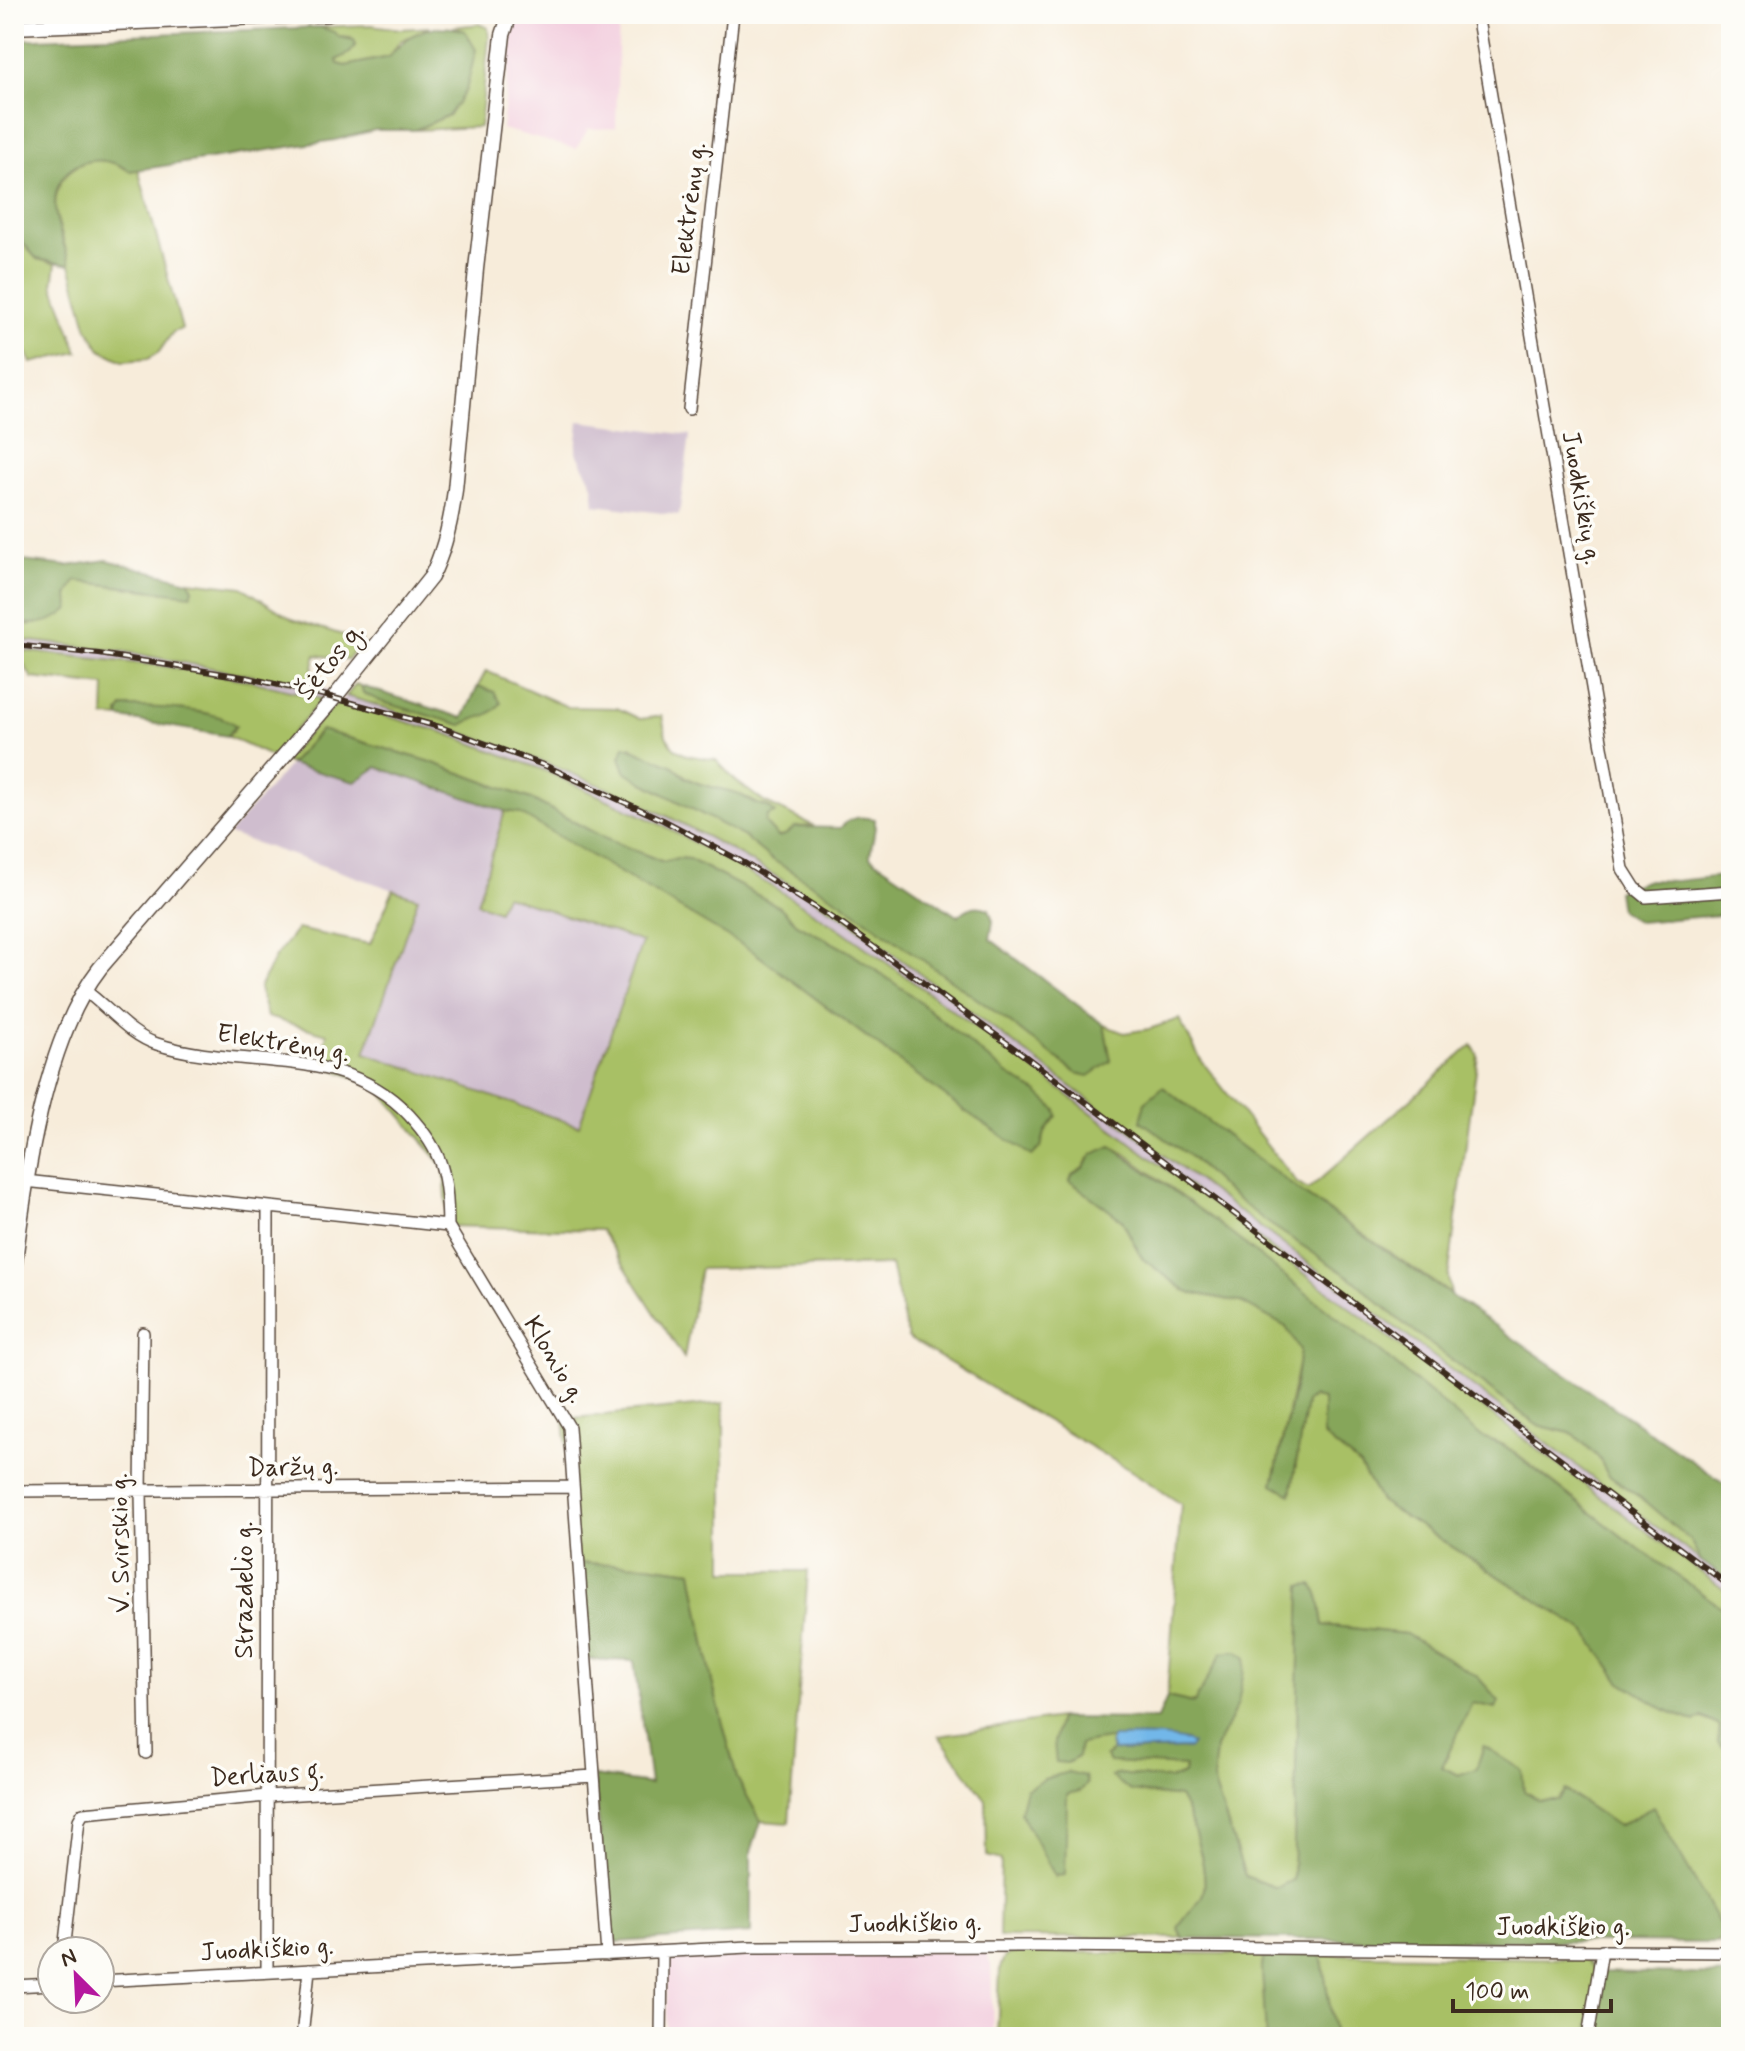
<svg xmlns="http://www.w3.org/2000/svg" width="1745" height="2051" font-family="Mynerve,sans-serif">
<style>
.built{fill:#f3cfdf}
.industrial{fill:#cfbdce}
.green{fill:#a8c065;stroke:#727542;stroke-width:2;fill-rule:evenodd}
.forest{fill:#86a65a;stroke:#60683c;stroke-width:2}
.water{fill:#72b7e9;stroke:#567084;stroke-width:2}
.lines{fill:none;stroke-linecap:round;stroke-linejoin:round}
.minor-casing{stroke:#57473a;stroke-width:14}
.major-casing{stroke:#57473a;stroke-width:17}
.minor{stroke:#fff;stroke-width:11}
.major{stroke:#fff;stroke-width:14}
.rail-casing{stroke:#3b2a1e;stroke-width:6}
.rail{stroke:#fdfcf7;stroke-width:3;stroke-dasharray:9;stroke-linecap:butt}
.labels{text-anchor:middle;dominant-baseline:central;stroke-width:7;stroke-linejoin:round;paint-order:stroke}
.street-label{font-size:26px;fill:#3b2a1e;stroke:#fdfcf7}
</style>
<rect width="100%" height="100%" fill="#fdfcf7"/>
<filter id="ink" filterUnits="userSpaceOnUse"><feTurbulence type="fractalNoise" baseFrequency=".0125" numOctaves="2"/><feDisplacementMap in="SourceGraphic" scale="16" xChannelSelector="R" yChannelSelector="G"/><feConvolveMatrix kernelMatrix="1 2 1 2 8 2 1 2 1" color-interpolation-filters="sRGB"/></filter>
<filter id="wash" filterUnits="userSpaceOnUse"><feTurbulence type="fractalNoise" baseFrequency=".006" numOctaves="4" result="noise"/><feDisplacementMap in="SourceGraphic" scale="32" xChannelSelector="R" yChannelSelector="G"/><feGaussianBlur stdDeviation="1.8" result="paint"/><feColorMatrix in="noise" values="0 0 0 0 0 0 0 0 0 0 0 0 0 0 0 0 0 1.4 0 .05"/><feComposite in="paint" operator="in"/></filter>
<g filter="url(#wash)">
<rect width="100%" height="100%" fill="#f7ecda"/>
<!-- built -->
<path class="built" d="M619,14L616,128L588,129L576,149L502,129L513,29L518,20L527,15Z
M809,1951L985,1952L991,1965L993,2037H666L667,1970L673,1955Z"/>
<!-- industrial -->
<path class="industrial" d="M579,421L690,435L679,515L595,505L593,485L576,451Z
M14,639L127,652L328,690L322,699L247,680L162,666L14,650Z
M346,696L444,725L547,763L665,815L781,878L845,918L1416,1343L1731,1582V1595L1020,1059L840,929L662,825L541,769L442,732L340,703Z
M290,764L355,782L377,767L505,811L495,847L504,895L642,942L579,1126L365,1053L418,898L229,834Z"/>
<!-- green -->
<path class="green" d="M480,24L488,28L489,38L480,127L415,130L449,115L465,31L453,27Z
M371,25L401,29L430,27L400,41L389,57L345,66L338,64L337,60L351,52V38L339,37L320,27Z
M96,159L108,160L130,171L138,169L182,329L173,332L159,352L148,359L123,361L101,350L88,329L55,211C54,183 68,165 96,159Z
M14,233L37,259L56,264L53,284L78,352L31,363L27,353L14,356Z
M76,581L161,592L193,589L189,581L242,587L292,619L362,641L348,660L316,655L308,686L127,652L14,639V623L30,625L68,595Z
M14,650L162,666L247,680L322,699L272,757L227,736L233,732L185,710L123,707L119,713L120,718L104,717L105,686L32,678L24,665L14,663Z
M486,671L568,707L617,708L640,719L662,716L666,736L675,749L686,755L716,760L736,781L764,802L814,826L795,827L785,835L778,837L765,823L767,815C750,790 720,792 695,782C685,778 679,769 669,765C656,758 641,757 630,746L642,782L743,836L770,858L843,903L1004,1018L1076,1073L1111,1061L1104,1025L1124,1033L1149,1029L1179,1019L1201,1060L1297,1183L1308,1190L1472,1045L1478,1055L1448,1278L1451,1294L1305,1195L1141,1121L1191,1157L1224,1189L1267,1222L1354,1280L1398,1319L1537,1425L1574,1434L1599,1458L1608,1475L1641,1498L1691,1540L1701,1561L1416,1343L845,918C787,882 727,846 665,815C563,765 455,728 346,696L356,684L361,686L364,693L462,725L472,719L494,692L478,686Z
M340,703L442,732L541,769L662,825L775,888L840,929L1020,1059L1731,1595V1614L1628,1541L1504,1445L1482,1437C1366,1340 1247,1245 1126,1154L1111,1146L1088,1159L1083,1168L1070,1181L1122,1220L1142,1258L1187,1292L1241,1302L1286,1327L1301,1350L1273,1484L1291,1494L1306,1402L1313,1397L1323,1399V1435L1360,1466L1380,1501L1585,1631L1620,1681L1720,1726L1719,1742L1731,1754V1943H1713L1722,1938L1618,1826L1565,1790L1557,1800H1539L1524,1791L1483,1747L1477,1769L1458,1775L1442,1767L1472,1702L1496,1708L1406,1634L1323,1625L1318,1593L1301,1586L1293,1880L1276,1888L1245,1876L1213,1781L1216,1748L1238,1704L1208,1680L1194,1703L1167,1697L1181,1504L1133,1472L908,1338L891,1265L700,1269L684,1358L601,1230L448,1226L444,1167L377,1087L320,1064L327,1034L267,1017L259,988L275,957L297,929L370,944L393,890L418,898L365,1053L579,1126L642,942L505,895L498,911L477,903L505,811L519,812L754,952L965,1111L1041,1147L1044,1132L1038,1093L1007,1074L907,992L848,951L797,924L780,907L689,859L677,858L664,862L606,839L531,799L428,761L321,730L290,764L284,761L330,709Z
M724,1403V1571H808L789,1823L761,1821L737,1779L712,1682L692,1571L648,1565L578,1563L564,1419Z
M1059,1718L1054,1743L1080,1744L1112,1737L1110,1743L1113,1751L1106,1756L1185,1765L1184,1774L1171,1779L1117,1774L1159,1793L1179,1797C1191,1816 1213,1878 1201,1898C1195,1908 1185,1917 1178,1928L1183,1938L999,1937L1001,1860L987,1856L986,1800L939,1736ZM1068,1772L1080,1791L1067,1793L1055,1876L1047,1857Z
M1019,1952L1264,1954L1262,1968L1266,2037H997L1000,1969C1003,1956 1006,1953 1019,1952Z
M1321,1954L1585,1959L1597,1972L1588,2037H1335Z"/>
<!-- forest -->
<path class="forest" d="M320,27L334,32L339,37L354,40L356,44L351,52L337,60L338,64L345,66L389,57C408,32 434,21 465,31L476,50L466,90L449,115L415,130H375L335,140L130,171C99,150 56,161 55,203C55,223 65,246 70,265L37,259L14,233V40Z
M14,560L67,566L107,560L189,581L193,589L191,595L76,581L68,595L69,609C52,624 36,625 14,623Z
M361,686L463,718L478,686L494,692L501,703C488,720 479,714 462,725L382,702L363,693Z
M123,707C151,707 217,708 236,726L227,736L120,718L119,713Z
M321,730L428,761L531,799L606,839L663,862L677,858L689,859L780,907L797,924L848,951L907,992L1007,1074L1038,1093L1056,1110L1057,1116L1045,1132L1041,1147L1032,1156L965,1111L754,952L519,813L505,811L377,767L355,782L290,764Z
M625,746L672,765L686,778L700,784L737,793L754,803L768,807L775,813L767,816L765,823L778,837L785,835L795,827L840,828C852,816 859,816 875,819C876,833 871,843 870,857L957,916C969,908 975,903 989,909L993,921L990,939L1104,1025L1111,1061L1089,1076L1076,1073L1004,1018L843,903L770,858L743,836L642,782L625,771L620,757Z
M1731,875V914L1638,922L1620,910L1617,891L1648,880L1676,881Z
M1163,1087L1305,1195L1731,1488V1582L1701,1561L1690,1540L1641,1498L1608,1475L1599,1458L1574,1434L1537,1425L1398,1319L1354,1280L1267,1222L1224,1189L1191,1157L1141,1121L1145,1102Z
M1111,1146L1214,1220L1378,1350L1482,1437L1503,1445L1628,1541L1731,1614V1754L1718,1742L1720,1726L1702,1717L1695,1722L1664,1709L1620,1681L1585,1631L1380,1501L1360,1466L1323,1435V1399L1313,1397L1306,1402L1291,1494L1273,1484L1296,1380L1300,1350L1286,1327L1241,1302L1187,1292L1142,1258L1122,1220L1070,1181L1072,1175L1083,1168L1093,1154Z
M578,1563L648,1565L692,1571L712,1682L737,1778L761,1821L751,1852V1933L618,1942L610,1932L594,1776L650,1784L634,1661L585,1659Z
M1312,1585L1318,1593L1323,1625L1406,1634L1477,1676L1499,1701L1496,1708L1472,1703L1442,1767L1458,1775L1476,1769L1484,1746L1522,1770L1524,1791L1539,1800H1557L1565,1790L1618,1826L1653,1807L1720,1925L1722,1938L1713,1943L1183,1938L1178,1928C1185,1917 1194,1908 1201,1898C1213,1878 1191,1816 1179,1797L1131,1791L1111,1777L1117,1774L1171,1779L1184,1774L1185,1766L1109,1762L1106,1756L1113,1751L1189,1749L1186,1741C1150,1737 1115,1735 1080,1744L1078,1757L1067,1763L1056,1762L1054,1743L1059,1718L1158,1719L1167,1697L1194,1703L1222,1653L1237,1651L1246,1658L1238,1704L1216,1748L1213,1781L1245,1876L1276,1888L1293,1880L1301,1586Z
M1068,1772L1085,1776L1087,1784L1080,1791L1067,1794L1065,1875L1055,1876L1020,1812L1026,1789L1044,1779Z
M1264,1954H1321L1335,2037H1266L1262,1968Z
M1597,1972L1731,1975V2037H1588Z"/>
<!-- water -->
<path class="water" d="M1112,1737C1133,1737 1175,1734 1192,1744L1190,1749L1113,1751L1110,1743Z"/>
</g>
<g filter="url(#ink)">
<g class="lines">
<!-- minor casing -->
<g class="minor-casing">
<path id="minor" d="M1477,14L1623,869L1635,888L1646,897L1731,891
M689,409L733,14
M84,990C108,1007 129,1035 157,1044C242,1072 341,1042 409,1115C444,1153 447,1175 448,1226
M25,1181L448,1226L569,1427L607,1955
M143,1333L141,1492L146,1753
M14,1491L573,1487
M64,1951L79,1820L83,1813L267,1796L594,1776
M267,1972L268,1207
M100,1981L749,1947L1039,1946L1731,1952
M14,1986L52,1984
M302,2037L309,1970
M661,2037L662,1952
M1588,2037L1602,1950"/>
</g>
<!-- major casing -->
<g class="major-casing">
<path id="major" d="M14,27L329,14
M14,1269C25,1179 44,1040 100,968L334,698L431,577C445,550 451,521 455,490L476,269L503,35L510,14"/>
</g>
<!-- minor -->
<use href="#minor" class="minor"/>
<!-- major -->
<use href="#major" class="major"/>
<!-- rail casing -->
<g class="rail-casing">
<path id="rail" d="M14,645L99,654L249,678L323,695L443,728L546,766L663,820L746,864L843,925L1022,1054L1731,1587"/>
</g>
<!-- rail -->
<use href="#rail" class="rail"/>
</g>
</g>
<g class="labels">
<!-- street labels -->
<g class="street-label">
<text transform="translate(690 209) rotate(-83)">Elektrėnų g.</text>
<text transform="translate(1581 498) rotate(80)">Juodkiškių g.</text>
<text transform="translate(331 662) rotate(-51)">Šėtos g.</text>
<text transform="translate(283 1044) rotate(9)">Elektrėnų g.</text>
<text transform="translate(554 1360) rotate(59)">Klonio g.</text>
<text transform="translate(293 1468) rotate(-1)">Daržų g.</text>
<text transform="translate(121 1543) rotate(-91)">V. Svirskio g.</text>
<text transform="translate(245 1590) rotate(-90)">Strazdelio g.</text>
<text transform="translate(267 1775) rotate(-4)">Derliaus g.</text>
<text transform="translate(915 1924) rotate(-1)">Juodkiškio g.</text>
<text x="1563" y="1928">Juodkiškio g.</text>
<text transform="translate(267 1950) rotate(-3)">Juodkiškio g.</text>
</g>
</g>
<!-- margin -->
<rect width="1745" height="2051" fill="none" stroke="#fdfcf7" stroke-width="48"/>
<!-- north arrow -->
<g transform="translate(76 1975) rotate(336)"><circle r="38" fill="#fdfcf7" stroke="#afa8a0" stroke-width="2"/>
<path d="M0-6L14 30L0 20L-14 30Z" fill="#b5179e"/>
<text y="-12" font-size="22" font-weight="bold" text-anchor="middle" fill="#3b2a1e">N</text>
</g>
<!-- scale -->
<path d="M1453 1999v12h158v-12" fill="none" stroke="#3b2a1e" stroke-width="4"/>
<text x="1465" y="1999" font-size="24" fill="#3b2a1e" stroke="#fdfcf7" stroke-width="6" paint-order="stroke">100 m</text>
</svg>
